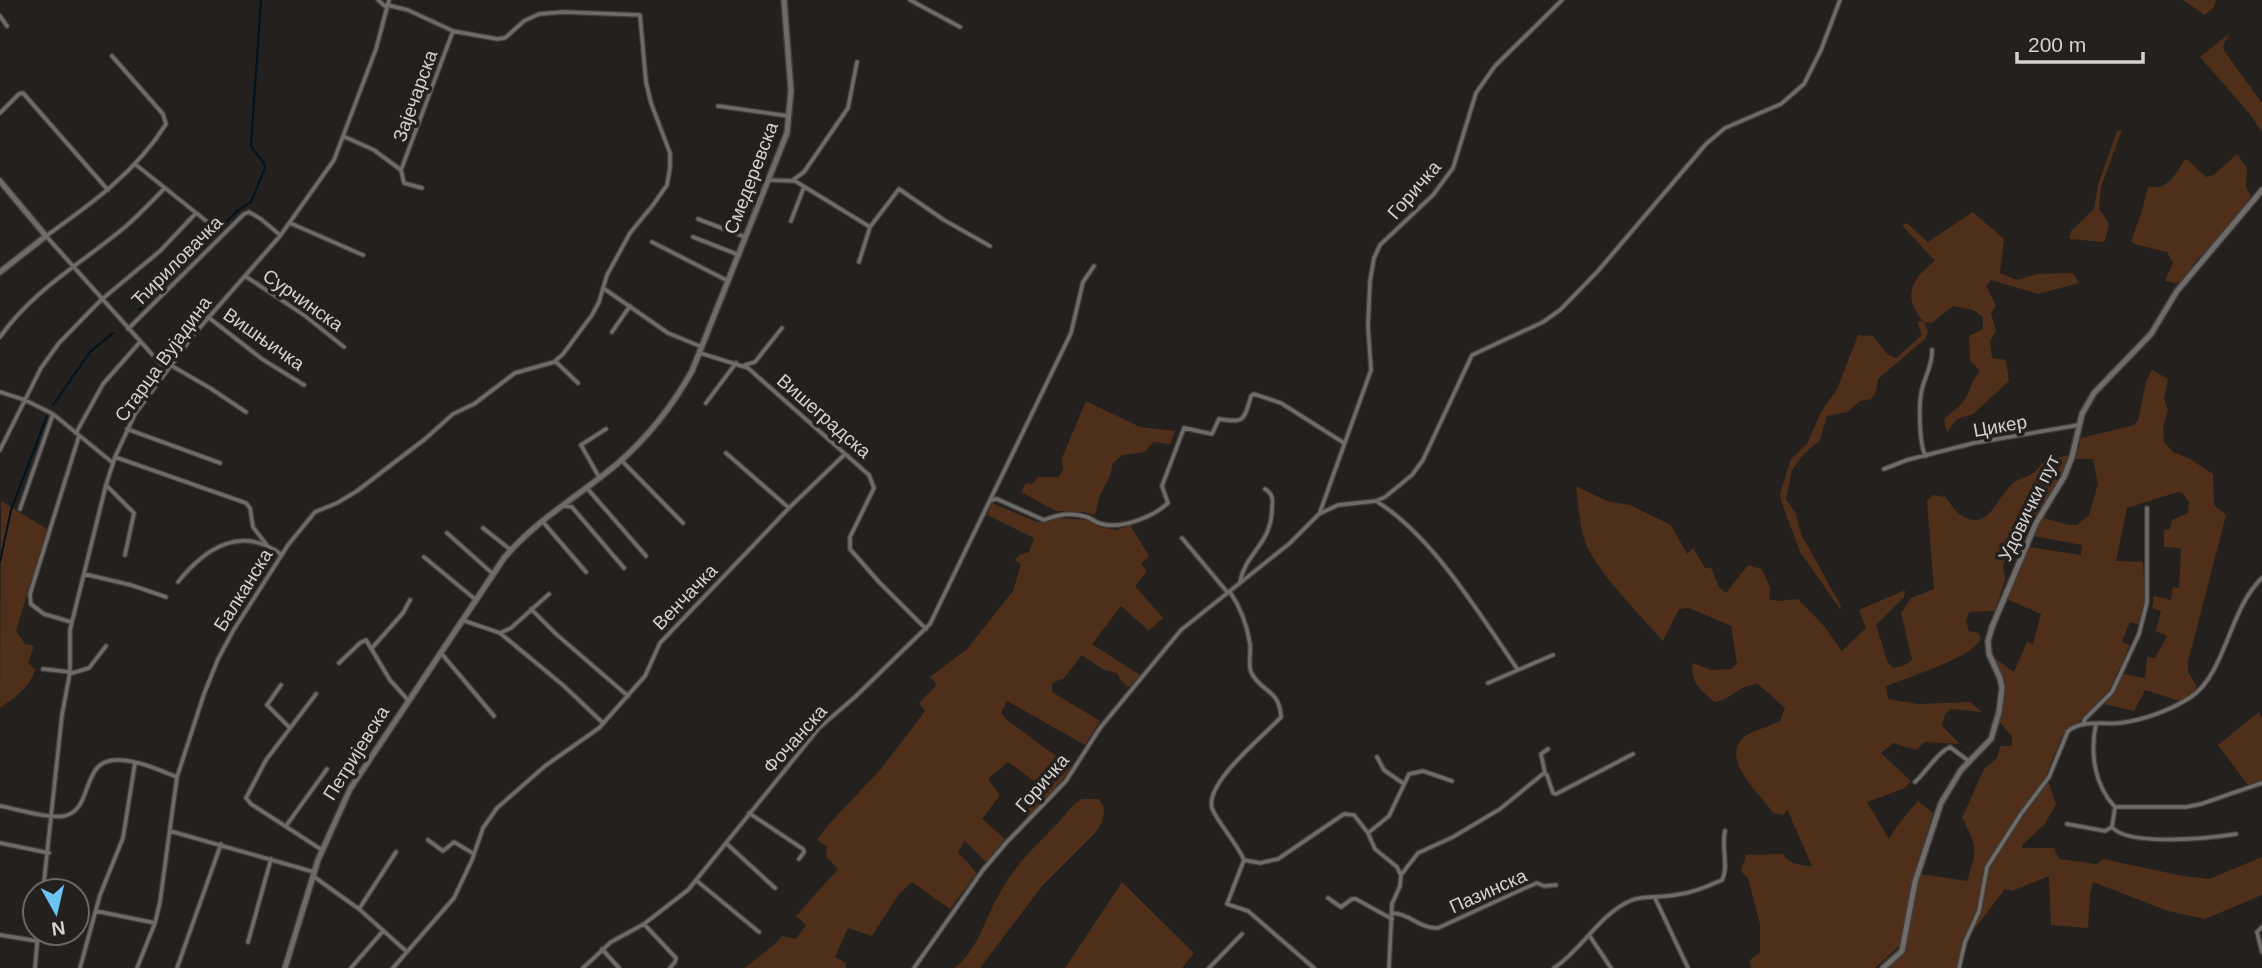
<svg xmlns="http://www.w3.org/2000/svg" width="2262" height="968" font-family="Helvetica,sans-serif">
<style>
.green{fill:#4f2f1a}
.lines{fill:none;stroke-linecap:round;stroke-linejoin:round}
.stream{stroke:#01131e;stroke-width:2}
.street-casing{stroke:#413d3c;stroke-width:6}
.secondary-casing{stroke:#413d3c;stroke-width:8}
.street{stroke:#6f6b68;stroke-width:3.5}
.secondary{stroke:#6f6b68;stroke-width:5}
.labels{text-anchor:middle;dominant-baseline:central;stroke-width:7;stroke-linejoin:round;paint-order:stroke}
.street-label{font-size:19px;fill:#d4d1d0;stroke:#23201d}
</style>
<rect width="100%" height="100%" fill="#23201d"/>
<!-- green -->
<path class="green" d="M2183,0H2216L2214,7L2205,15Z
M2230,33L2223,46L2225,52L2262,103V132L2249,113L2200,57Z
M2122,130L2101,187L2099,209C2110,224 2111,222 2104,242L2069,239L2071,231L2094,209L2098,185L2117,131Z
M2237,154L2247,168L2246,187L2251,196L2234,221L2195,262L2184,280L2176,283L2165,281L2173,263L2167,252L2134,244L2131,241L2142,211L2148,187C2170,189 2173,176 2185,160H2188L2206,177L2214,175Z
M1973,212L2004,239L2000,273L2017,280L2037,274L2073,273L2079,283L2038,294L1991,280L1986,286L1996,306L1991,313L1996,331L1990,341L1992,358L2006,360L2009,381L1973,414L1957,419L1947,432L1944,420C1949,413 1956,410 1962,403C1970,394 1971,380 1980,371L1970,361L1969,336L1983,329V317L1973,310L1953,306L1932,323L1924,322L1928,332L1925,339L1878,379L1876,392L1871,399L1860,401L1847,412L1827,416L1820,440L1804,454L1792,470L1786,499L1796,514L1801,534L1841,606L1840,609L1800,552L1781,501L1780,494L1791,459L1807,444L1821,412L1837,389L1858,335L1873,336L1888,355L1896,358L1922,335L1917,322L1923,321C1902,296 1911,279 1935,261L1902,225L1907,223L1928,242Z
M2152,370L2168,379L2164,399L2168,410L2163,427L2164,442L2173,452L2190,459L2213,474L2214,505L2226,515L2188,662V672L2197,686L2191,695L2180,701L2145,690L2134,711L2104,704L2115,693L2123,674L2145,678L2147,657L2155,658L2167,636L2156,631L2161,611L2152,608L2154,596L2171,600L2173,587L2179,588L2181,548L2164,547V530L2170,529L2172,520L2188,513L2189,502L2183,494L2178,492L2127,508L2116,561L2143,562L2145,600L2140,625L2130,622L2122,642L2130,645L2110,689L2081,720L2063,734L2046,775L2056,804L2045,824L2022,845L2023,848H2054L2059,859L2097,864L2103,859L2183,876L2209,879L2262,857V895L2205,919L2168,911L2093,882L2090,895L2088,928L2051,925L2049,876L2012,891L2005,889L1976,927L1967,933L1958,968H1887L1905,951L1916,888L1921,874L1967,881C1977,849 1978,847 1962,818L1984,769L1997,758L2000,746H2012V737L2000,722L2004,685L1993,657L2014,672L2027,642L2033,644L2041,614L2005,598L2029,547L2081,555L2082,545L2033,536L2040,517L2069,525H2077L2089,515L2098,484L2093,459H2076L2081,438L2134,425L2138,421L2146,381Z
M1086,401L1140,427L1175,431L1170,444L1153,442L1145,452L1123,455L1113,463L1110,476L1100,495L1095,515L1084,512L1056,511L1021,492L1026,483L1032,484L1038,477H1059L1063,469L1062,458Z
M2069,455L2062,475L2036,516L2028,517L2020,540L2007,547L2008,554L2003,565L2005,580L1995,611L1969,612L1966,621L1969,631L1979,633C1980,637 1982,639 1978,643C1966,659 1907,678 1886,686L1888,699L1918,704L1970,702L1982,712L1951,709L1945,714L1942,726L1960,744L1925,742L1916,750L1893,743L1881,753L1911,781L1905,788L1867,802L1889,839L1897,826L1918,801L1933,813L1913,877L1899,946L1875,968H1751L1750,960L1760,952V924L1748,878L1741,871L1746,855L1783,854C1788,863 1802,866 1812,866L1787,809L1784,815L1773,813C1761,794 1719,760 1744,737C1753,730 1769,727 1780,721L1785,708L1758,684C1738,685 1733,699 1715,702C1702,692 1689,681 1693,663L1711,670L1732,669L1737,663L1731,626L1689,608L1679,609L1663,641C1641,616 1603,578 1588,549C1580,531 1578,505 1576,486L1607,501L1630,505L1671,525L1687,554L1693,548L1705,568H1711L1719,587L1726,593L1748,565L1762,569L1770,588L1769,599L1777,601L1798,599L1824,626L1842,651L1866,628L1859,610L1905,590L1904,597L1876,625L1888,663L1893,668L1903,666L1912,660L1901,613L1911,598L1934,589L1927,501L1932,495L1945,497C1951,502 1952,509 1959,514C1987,533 1994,503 2009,487C2020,475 2031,481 2043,462Z
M1,501L47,529L16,631L25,644L34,646L28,663L35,669C30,688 15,697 0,708Z
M992,503L1037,522L1058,518L1088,520L1099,527L1117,530L1130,525L1149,556L1141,564L1147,571L1135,586L1163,618L1149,631L1121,606L1092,644L1140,675L1129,687L1122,682L1117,673L1104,670L1082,655L1064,678L1052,683V692L1100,721L1085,745L1007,701L1001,713L1006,719L1072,768L1059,785L1028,816L1020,807L1038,784L1008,762L988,779L1000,795L982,819L1005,839L986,862L965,841L958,852L977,873L950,909L912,882L899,894L872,936L848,928L835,957L846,963V968H745L776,943L782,936L796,939L806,925L796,916L838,869L826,857L827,847L817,840L829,824L881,769L925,711L919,703L937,685L930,677L967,649L1013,591L1021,564L1015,560L1019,555L1029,552L1034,538L987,515Z
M2259,712L2262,718V781L2248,785L2218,745Z
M1082,799H1099L1104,808L1103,820L1096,832L1042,886L980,968H955C977,950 984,922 997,898C1011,869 1036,845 1059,822C1067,813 1071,805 1082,799Z
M1122,882L1194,953L1182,968H1065Z"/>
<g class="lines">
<!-- stream -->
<path class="stream" d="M139,310L237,211L251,202L265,168C265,159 255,156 251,145L261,0
M53,405L90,352L113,333
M0,562L11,510L47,416"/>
<!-- street casing -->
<g class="street-casing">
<path id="street" d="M378,0L386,7
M910,0L960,27
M0,16L7,26
M112,56L163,114L166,124C136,172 91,204 46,236L167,371
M718,106L788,116
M0,113L19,94L23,93L108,190
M343,136L374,150L401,170L404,183L422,188
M135,164L210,224
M401,170L453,31
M769,180L795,181L870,227
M793,180L804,172L848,108L857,62
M698,219L745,237
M791,221L804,187
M290,223L363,255
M693,237L739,255
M652,242L728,281
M859,262L870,227L899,189L944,220L990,246
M245,276L304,315L344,347
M603,288L668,333L702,347
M208,317L262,359L304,385
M128,329L244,214L249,212L261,219L280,235
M612,332L630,306
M0,337C33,290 82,263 125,227C139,215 151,202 164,189
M700,353L748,368L869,475L874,488L850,537V549L879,582L926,629
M555,361L578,383
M745,365L755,362L782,328
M172,366L210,388L246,412
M0,392L25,400L53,414L113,463
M706,403L736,363
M127,429L220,463
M76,433L103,384L140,342
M0,450L41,368L59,343L101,300L160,251L196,213
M726,453L789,508
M1926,456C1919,447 1919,407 1921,394C1923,379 1933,366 1932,350
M115,457L246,503L250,508L253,527L266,544
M621,460L683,523
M1884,469L1907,460L1974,443L2079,425
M599,477L581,445L606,429
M106,485L134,513L125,555
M586,487L646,556
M991,500L997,499L1044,520C1058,514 1072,512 1087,517C1093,519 1096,523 1102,524C1122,529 1153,517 1168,503L1162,486L1184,428L1212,434L1219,419C1244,423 1244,421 1251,396L1254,394L1281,403L1344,443
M1376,501C1433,536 1480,615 1518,670L1553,655
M564,506L572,507L624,568
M20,509L53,414
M1320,512L1371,370L1368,326L1370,281L1374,258L1380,245L1433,195L1453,168L1476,93L1495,66L1562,0
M543,522L586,572
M483,528L511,550
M447,533L493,574
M1182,538L1228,593
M424,557L476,600
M84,574L131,585L166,597
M178,582C206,547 242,525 282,555
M1240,582C1245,553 1272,544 1272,508C1273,500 1273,494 1265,489
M1230,592C1241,608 1247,625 1250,644C1251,653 1248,664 1251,672C1260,692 1280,689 1281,717C1264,736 1205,782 1212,808C1217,822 1237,843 1244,860L1227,904L1248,911L1314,968
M531,609L556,634L628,696
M462,620L500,633L564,686L603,723
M71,622L44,614L31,604L30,594L79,436
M500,633L511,628L549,594
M372,648L403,613L410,600
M441,653L494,716
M339,663L360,643L366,640L390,680L408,700
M43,669L70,672
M69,674L89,668L106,646
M1488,683L1518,670
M281,685L267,705L289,727
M316,694L266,760L246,798L251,804L322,850
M2083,724L2085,719L2112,692L2139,634L2147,602V508
M2096,724C2090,752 2094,785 2115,807H2186L2201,804L2262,783
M1377,757L1384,770L1404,784
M1545,773L1541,754L1548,749
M1915,782C1926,772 1938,752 1950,747L1970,762
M0,806C17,809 48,819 64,816C95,810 79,757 120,760C140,761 159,770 177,777
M749,813L803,849L804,852L799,859
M2067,824L2105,831L2112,827C2128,847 2211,838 2236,834
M286,826L327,769
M2112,827L2115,807
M170,831L314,872
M1368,833L1389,816L1409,774L1423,771L1452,781
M428,840L443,851L454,842L474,854
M0,843L49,853
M727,844L775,888
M1244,860L1260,863L1278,859L1344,814L1354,815L1368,833L1375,849L1397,867L1401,875L1400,886L1392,904L1389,968
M1401,875L1418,853L1453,837L1500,809L1544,773L1547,775L1553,793L1556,794L1633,754
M313,876L359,909L406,951
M697,881L759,932
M43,891L62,715L70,672V630L106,485L115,457L135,414L195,333L280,236L334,160L376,49L389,0
M1328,898L1341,907L1352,899H1356L1392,919
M1655,898L1688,968
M359,909L396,852
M96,911L155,923
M1392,913C1409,913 1420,929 1438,928L1525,888L1537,883L1544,886L1556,885
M644,924L676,958L675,962L670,968
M2262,927L2257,932L2262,952
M0,935L37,941
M1589,935L1611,968
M248,942L271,859
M602,949L619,968
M35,968L38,933
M80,968L100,895L123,838L135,763
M137,968L155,923L160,902L177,777L204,694L218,659L233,631L288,545L315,512L337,503L357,491L425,439L453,414L474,404L515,373L554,362L563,354L592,315L599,302L607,275L630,233L653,205L667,185L670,168V153L651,103L646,82L640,15L563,12L539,14L524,21L505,38L497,39L453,31L408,10L387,5
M177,968L221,844
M351,968L383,931
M393,968L454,898L472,860L483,828L497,808L545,766L599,728L645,676L660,643L789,508L844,455
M583,968L611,942L644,924L688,890L819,728L855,697L930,624L1071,333L1083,282L1094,266
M914,968L983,870L1006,843L1066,781L1100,728L1181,630L1290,543L1319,514L1338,505L1376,501L1385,497L1412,475L1423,460L1472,355L1543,322L1560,310L1598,271L1706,144L1725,128L1781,104L1804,84L1821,50L1840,0
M1209,968L1242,934
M1554,968C1583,949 1599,914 1632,900C1645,895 1661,898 1675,895C1692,893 1706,887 1722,880C1729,867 1721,846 1725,831
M1959,968L1965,942L1979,911L1987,867L2021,814L2049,777L2068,731C2083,719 2103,725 2120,723C2144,720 2171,710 2191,697C2226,673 2229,609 2262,578"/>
</g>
<!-- secondary casing -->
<g class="secondary-casing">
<path id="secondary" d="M0,181L46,236L0,272
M285,968L318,860L350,789L504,558C537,519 579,496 617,464C646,439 673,405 692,371L787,133L791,91L784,0
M1883,968L1902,951L1915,882L1941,803L1961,770L1991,739L1999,712L2002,688L2000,678L1989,654L1988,641L1992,627L2036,523L2064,477L2072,457L2082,414L2094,393L2151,334L2177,291L2262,190"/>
</g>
<!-- street -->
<use href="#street" class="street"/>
<!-- secondary -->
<use href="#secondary" class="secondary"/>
</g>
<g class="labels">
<!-- street labels -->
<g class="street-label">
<text transform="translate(415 96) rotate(-70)">Зајечарска</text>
<text transform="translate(751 178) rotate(-69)">Смедеревска</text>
<text transform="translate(1414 190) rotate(-49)">Горичка</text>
<text transform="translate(177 261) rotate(-45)">Ћириловачка</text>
<text transform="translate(303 300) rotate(35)">Сурчинска</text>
<text transform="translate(264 339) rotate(35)">Вишњичка</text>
<text transform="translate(163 359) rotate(-54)">Старца Вујадина</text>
<text transform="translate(824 416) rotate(41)">Вишеградска</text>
<text transform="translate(2000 426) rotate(-10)">Цикер</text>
<text transform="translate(2029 508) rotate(-64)">Удовички пут</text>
<text transform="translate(243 590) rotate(-58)">Балканска</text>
<text transform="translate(685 597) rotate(-46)">Венчачка</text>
<text transform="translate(795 739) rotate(-48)">Фочанска</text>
<text transform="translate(356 753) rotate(-58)">Петријевска</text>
<text transform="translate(1042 783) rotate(-49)">Горичка</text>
<text transform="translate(1488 891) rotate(-24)">Пазинска</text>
</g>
</g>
<!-- north arrow -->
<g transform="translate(56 912) rotate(172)"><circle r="33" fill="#23201d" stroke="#6a6765" stroke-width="2"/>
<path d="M0-5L12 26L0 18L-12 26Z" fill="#6ac3f2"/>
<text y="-10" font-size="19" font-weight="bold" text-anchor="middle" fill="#d4d1d0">N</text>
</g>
<!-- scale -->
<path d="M2017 52v10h126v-10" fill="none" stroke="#d4d1d0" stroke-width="3.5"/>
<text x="2028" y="52" font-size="21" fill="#d4d1d0" stroke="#23201d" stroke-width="5" paint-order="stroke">200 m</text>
</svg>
